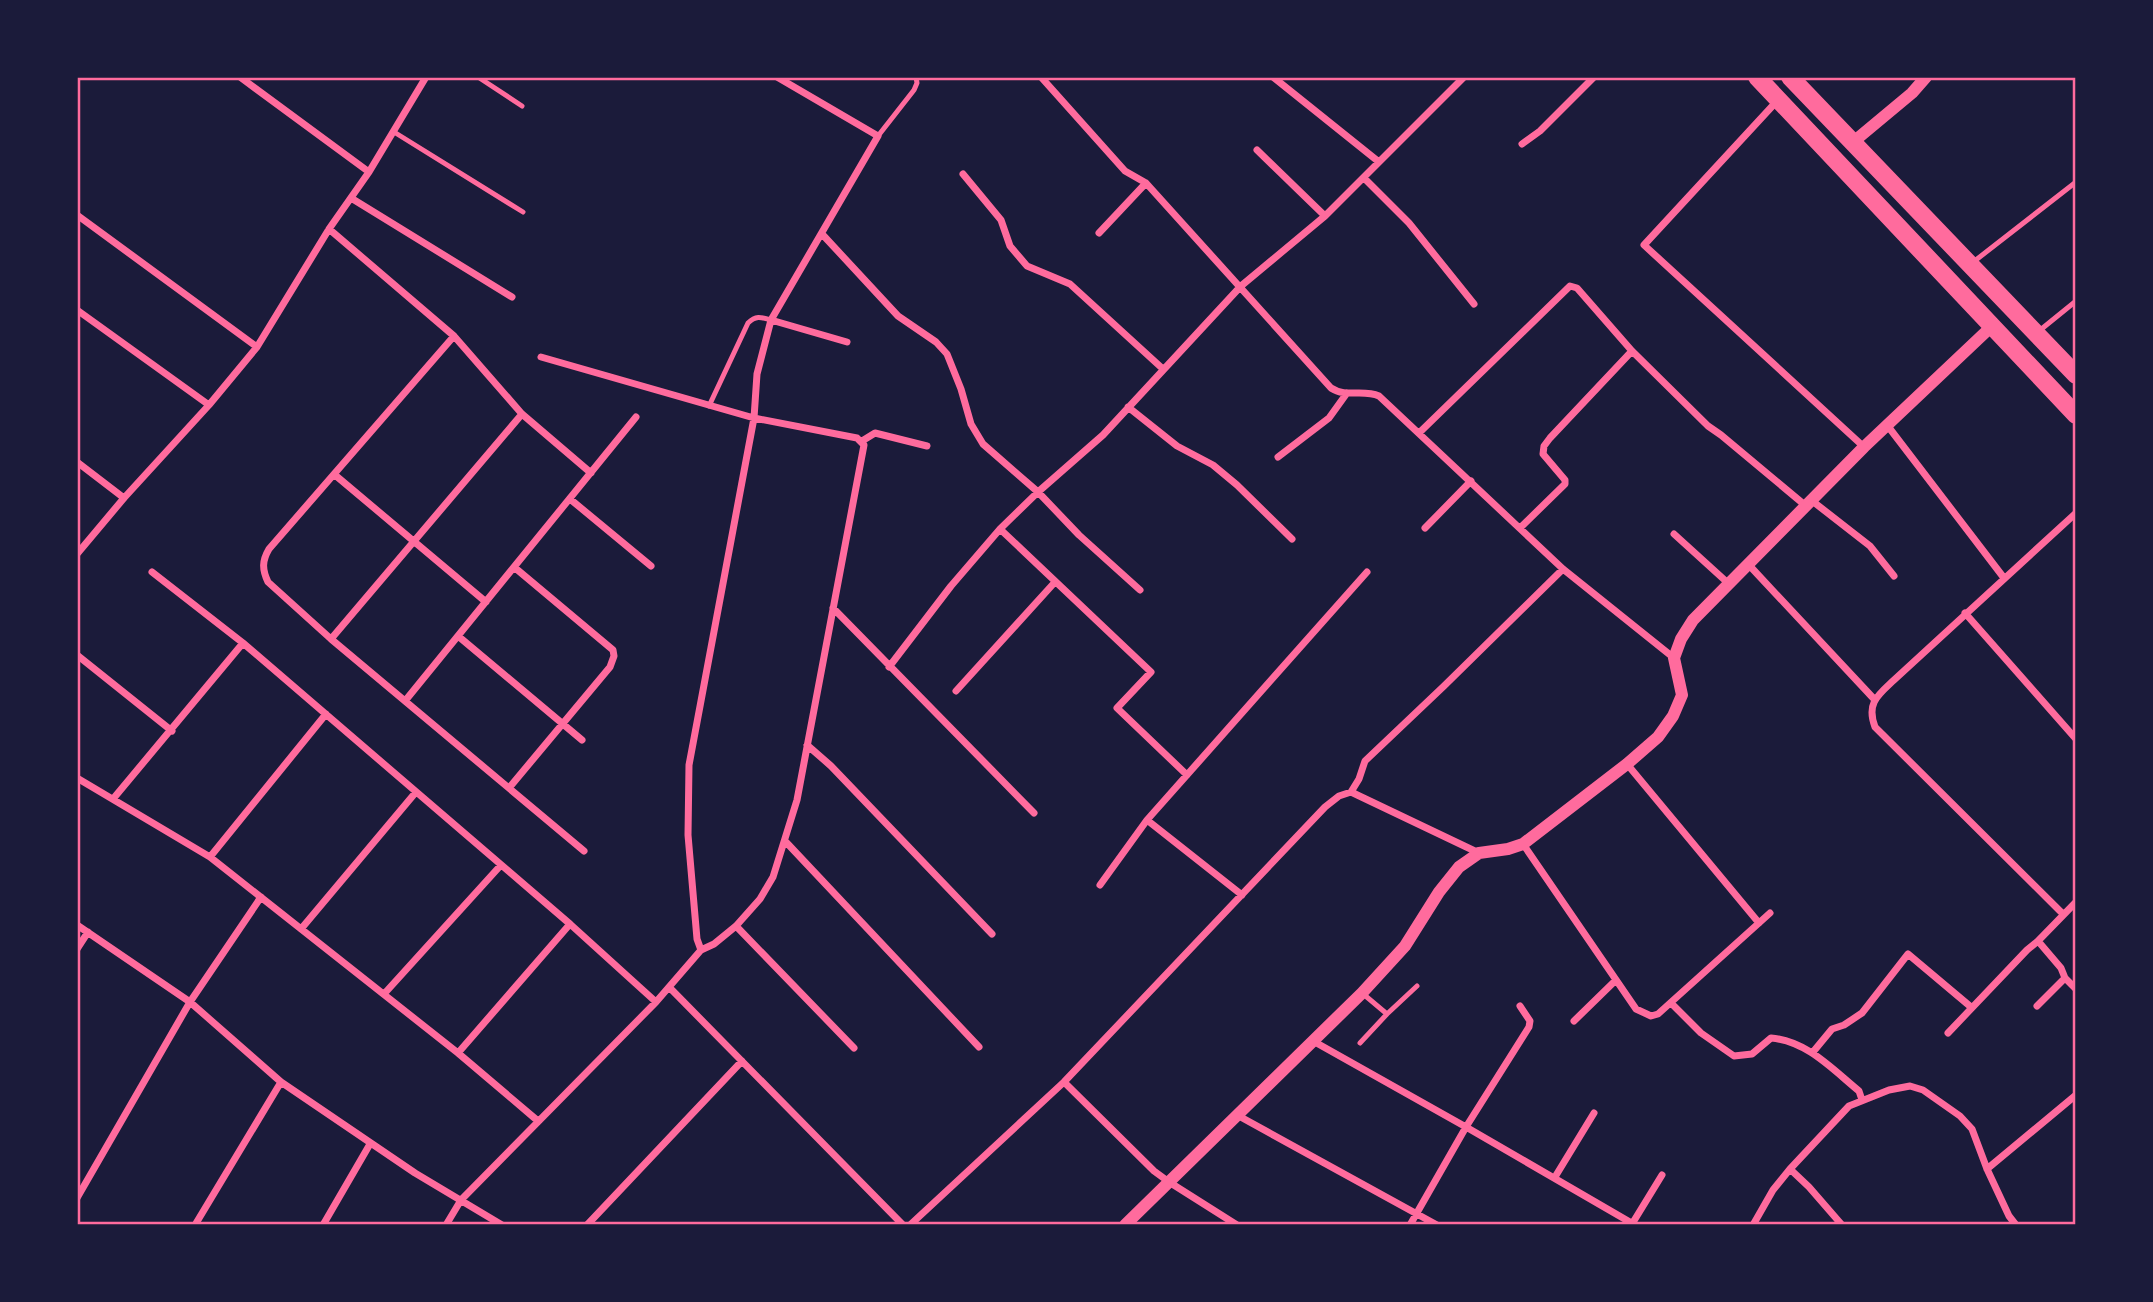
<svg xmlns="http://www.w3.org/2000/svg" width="2153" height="1302" font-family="Commissioner,sans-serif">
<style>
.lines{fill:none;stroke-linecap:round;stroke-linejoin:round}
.service{stroke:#ff6b9d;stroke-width:5}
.minor{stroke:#ff6b9d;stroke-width:7}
.tertiary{stroke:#ff6b9d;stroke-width:12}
.primary{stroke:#ff6b9d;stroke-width:18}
.neatline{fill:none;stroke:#ff6b9d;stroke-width:2.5}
</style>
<rect width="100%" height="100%" fill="#1b1b3a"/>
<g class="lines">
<!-- service -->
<path class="service" d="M478,77L522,106
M394,132L523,212
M878,136L914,90L917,83L916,77
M1972,263L2076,182
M2039,331L2076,301
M709,406L748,323C756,315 761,317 771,320
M1362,993L1387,1014L1417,986
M1360,1043L1387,1014"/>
<!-- minor -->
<path class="minor" d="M240,77L369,172
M1041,77L1125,171L1146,183L1331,388C1346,398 1363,389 1379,396L1563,569L1674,658
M1273,77L1379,162
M1778,100L1644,245L1864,447
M1522,144L1540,131L1594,77
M1257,150L1325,216
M963,174L1001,220L1010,246L1027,266L1070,284L1163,369
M1364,178L1409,223L1474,304
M351,198L512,297
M77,215L257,347
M329,229L454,336L522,414L591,473
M1099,233L1146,183
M822,234L898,316L936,342L947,354L961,389L971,424L983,444L1038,492L1079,535L1140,590
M77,310L209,405
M771,320L847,342
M454,336L269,549C262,561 262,569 268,582L331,639L584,851
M1128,407L1177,446L1213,465L1237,485L1292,539
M1887,425L2004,578
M1419,433L1570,286L1577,288L1632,351L1708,426L1721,435L1806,506
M862,441L875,433L927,446
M1278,457L1329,418L1347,393
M77,462L124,498
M335,475L486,602
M570,499L651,566
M1811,500L1870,546L1894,576
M1425,528L1471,481
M1520,528L1565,484V480L1543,454L1544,446L1550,438L1632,351
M1000,529L1151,672L1117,708L1187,775
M1674,534L1729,584
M77,554L124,498L209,405L257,347L329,229L369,172L426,77
M1748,564L1875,700
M152,572L243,643L570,924L656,1002
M833,608L1034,813
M1965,613L2076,739
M458,636L582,740
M331,639L522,414
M77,655L172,731
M889,667L951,586L1000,529L1038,492L1103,435L1241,286L1325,216L1464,77
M956,691L1055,582
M405,701L636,417
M807,745L831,766L992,934
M1627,764L1759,923
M77,778L210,857L458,1053L538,1121
M509,788L610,667L614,656L613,650L514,567
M1351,792L1359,779L1365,761L1444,686L1563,569
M113,799L243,643
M1147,820L1367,572
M785,841L979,1047
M1523,844L1636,1009L1651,1016L1658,1014L1770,913
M210,857L326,714
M1100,885L1147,820L1242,895
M2063,914L1875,727C1866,703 1878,695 1894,680L2076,513
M77,925L190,1002L281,1082L415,1173L502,1225
M736,926L854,1048
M301,929L416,792
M77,949L88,932
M701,950L697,939L688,835L689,765L754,418L757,374L771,320L878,136L777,77
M2065,978L2076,989
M669,987L903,1225
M384,994L501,865
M1671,1003L1701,1033L1734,1056L1752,1054L1771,1038C1807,1041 1832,1069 1859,1091L1862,1100
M2037,1006L2065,978L2061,968L2038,941L2076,902
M1574,1021L1616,980
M1948,1033L2027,950L2038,941
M1313,1041L1466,1127L1635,1225
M1813,1052L1832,1029L1844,1025L1862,1013L1908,954L1971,1007
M458,1053L570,924
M1064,1082L1154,1171L1169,1182L1237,1225
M1237,1115L1437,1225
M1790,1169L1849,1106L1889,1090L1910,1086L1923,1090L1960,1116L1972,1129L1987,1169L2009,1216L2016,1225
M1987,1169L2076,1095
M1555,1177L1594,1113
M77,1198L190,1002L261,897
M1632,1224L1662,1175
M195,1225L281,1082
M323,1225L370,1144
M446,1225L461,1200L656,1002L701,950L714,944L736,926L760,899L773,877L797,800L864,445L857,438L754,418L541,357
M587,1225L742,1061
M910,1225L1064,1082L1325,807L1339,796L1351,792L1479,853
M1410,1225L1466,1127L1529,1027L1530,1021L1520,1006
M1753,1225L1773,1190L1790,1169L1809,1187L1842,1225"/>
<!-- tertiary -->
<path class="tertiary" d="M1852,143L1912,93L1926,77
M1125,1225L1362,993L1405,946L1439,892L1459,867L1479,853L1508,849L1523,844L1627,764L1658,737L1673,716L1682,695L1674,658L1681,639L1693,620L1864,447L1991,327"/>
<!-- primary -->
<path class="primary" d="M1757,77L2076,415
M1790,77L2076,375"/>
</g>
<!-- border -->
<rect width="2153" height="1302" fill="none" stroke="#1b1b3a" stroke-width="158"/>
<rect x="79" y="79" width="1995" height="1144" class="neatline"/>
</svg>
